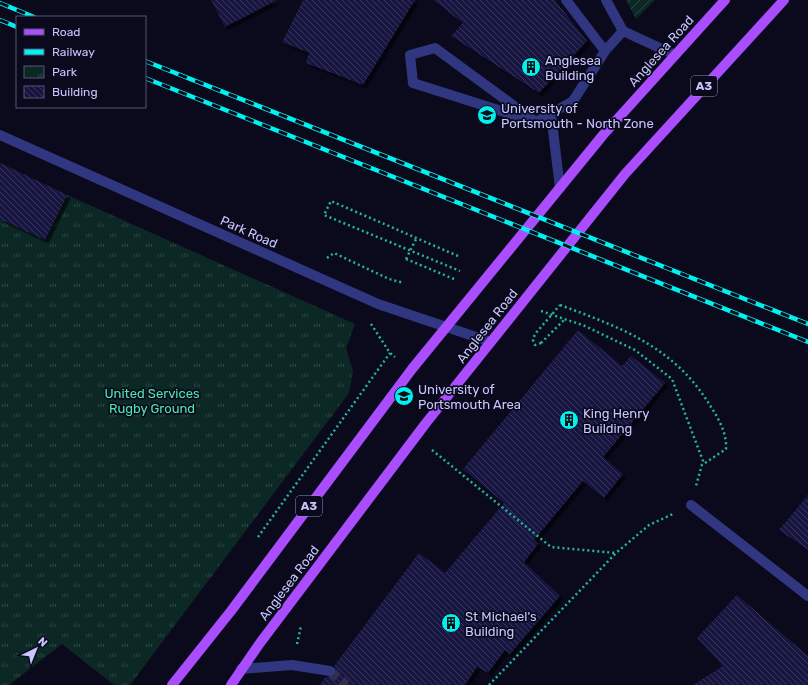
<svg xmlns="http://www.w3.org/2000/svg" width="808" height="685" font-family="Rubik,sans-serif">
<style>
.park{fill:url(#park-tufts)}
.garden{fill:url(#garden-furrows)}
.building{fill:url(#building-back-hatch);filter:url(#shadow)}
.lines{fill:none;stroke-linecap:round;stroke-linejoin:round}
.minor-tunnel{stroke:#30304a;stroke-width:10;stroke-dasharray:10 5;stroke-linecap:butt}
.path{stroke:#23b69d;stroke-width:2.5;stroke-dasharray:2 3;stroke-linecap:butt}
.service{stroke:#313680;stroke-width:10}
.minor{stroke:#313680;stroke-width:10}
.tertiary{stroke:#313680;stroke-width:10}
.primary{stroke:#a94dff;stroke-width:10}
.rail-casing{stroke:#00f1ef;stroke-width:4.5}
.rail{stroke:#0b0a1d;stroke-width:3;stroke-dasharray:9;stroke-linecap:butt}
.path-bridge{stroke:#23b69d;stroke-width:2.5;stroke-dasharray:2 3;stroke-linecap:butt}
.labels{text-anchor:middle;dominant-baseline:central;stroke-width:3.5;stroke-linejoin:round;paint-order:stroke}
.shield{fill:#0b0a1d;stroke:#8e8ebb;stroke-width:1}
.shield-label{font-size:12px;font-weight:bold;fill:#c6c6ff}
.street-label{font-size:13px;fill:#c6c6ff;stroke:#0b0a1d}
.poi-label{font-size:13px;fill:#c6c6ff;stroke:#0b0a1d;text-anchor:start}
.park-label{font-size:13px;fill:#49e8af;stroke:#0b0a1d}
</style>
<defs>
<pattern id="park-tufts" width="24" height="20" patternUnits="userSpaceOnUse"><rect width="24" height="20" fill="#0c2824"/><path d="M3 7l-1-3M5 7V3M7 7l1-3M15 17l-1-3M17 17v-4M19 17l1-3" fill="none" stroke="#2e4645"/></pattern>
<pattern id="garden-furrows" width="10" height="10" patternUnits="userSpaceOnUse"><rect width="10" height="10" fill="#0c2824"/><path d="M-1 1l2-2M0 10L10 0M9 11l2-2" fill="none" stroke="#2e4645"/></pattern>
<pattern id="building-back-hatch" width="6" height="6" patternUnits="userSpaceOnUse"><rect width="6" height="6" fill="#181440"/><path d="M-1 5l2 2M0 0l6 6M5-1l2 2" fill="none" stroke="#38355d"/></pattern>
<filter id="shadow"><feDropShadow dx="3.5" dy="3.5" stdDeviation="0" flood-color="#0009"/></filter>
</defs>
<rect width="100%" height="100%" fill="#0b0a1d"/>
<!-- park -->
<path class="park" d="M0,163L67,195L355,324L346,348L353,371L349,393L130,685H114L62,644L9,685H0Z"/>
<!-- garden -->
<path class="garden" d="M626,0H655L636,19Z"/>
<!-- building -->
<path class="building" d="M211,0H277L225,27Z
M303,0H415L363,85L306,63L309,53L282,42Z
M433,0H555L587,41L539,93L451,36L463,23Z
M0,163L67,195L45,240L0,219Z
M578,330L622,366L631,356L665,383L603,457L623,474L604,498L583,481L534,540L538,544L524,562L560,596L510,654L505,650L488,673L477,667L465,685H319L326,677H332L335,675L336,669L334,666L419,553L445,573L504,503L463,469Z
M808,495V550L779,530Z
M737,595L808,656V685H693L723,666L697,638Z"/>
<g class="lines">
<!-- minor-tunnel -->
<path class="minor-tunnel" d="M330,671L346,685"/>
<!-- path -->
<path class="path" d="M458,256L331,201L324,215L460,271
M327,258L334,253L389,279L404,283
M406,259L454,279
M560,305C622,328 675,347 711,407C719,419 727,434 726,449L702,465
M541,311L585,326L635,350L672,379L703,461L696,486
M371,324L390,353L395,357
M541,343L565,319
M432,450L551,547L616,553
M258,537L390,353
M297,644L301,626
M489,685L616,553L649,525L673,514"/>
<!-- service -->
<path class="service" d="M566,0L605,51
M606,0L623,31L675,55
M551,114L560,188
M536,122L435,48L410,55L413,83L536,122L573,101L605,51L623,31"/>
<!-- minor -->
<path class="minor" d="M691,505L808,596
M241,669L292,665L330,671"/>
<!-- tertiary -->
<path class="tertiary" d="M0,135L378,304L491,342"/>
<!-- primary -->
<path class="primary" d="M172,685L231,611L412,369L603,135L725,0
M231,685L260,643L426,423L625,174L784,0"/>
<!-- rail casing -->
<g class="rail-casing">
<path id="rail" d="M0,3L34,17
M0,20L17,27
M145,61L808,324
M145,78L808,342"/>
</g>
<!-- rail -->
<use href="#rail" class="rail"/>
<!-- path-bridge -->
<path class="path-bridge" d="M406,259L417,237
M541,343L535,345L533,340L535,334L560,305"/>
</g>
<!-- icons -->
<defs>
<g id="building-disc" transform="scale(1)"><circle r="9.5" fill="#00f1ef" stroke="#0b0a1d"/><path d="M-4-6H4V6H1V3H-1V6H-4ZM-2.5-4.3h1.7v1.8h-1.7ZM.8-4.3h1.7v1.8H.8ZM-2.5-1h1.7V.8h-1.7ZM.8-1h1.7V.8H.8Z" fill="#111"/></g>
<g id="university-disc" transform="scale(1)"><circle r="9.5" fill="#00f1ef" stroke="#0b0a1d"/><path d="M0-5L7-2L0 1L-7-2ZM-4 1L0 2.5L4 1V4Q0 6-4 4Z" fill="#111"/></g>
</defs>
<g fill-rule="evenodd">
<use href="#building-disc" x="531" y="67"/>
<use href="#university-disc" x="487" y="115"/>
<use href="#university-disc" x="404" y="396"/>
<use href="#building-disc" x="569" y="420"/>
<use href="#building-disc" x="451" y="623"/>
</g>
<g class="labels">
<!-- shield labels -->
<g class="shield">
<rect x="691" y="76" width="26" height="20" rx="3"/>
<rect x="296" y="496" width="26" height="20" rx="3"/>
</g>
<g class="shield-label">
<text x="704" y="86">A3</text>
<text x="309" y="506">A3</text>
</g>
<!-- street labels -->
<g class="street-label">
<text transform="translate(661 51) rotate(-48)">Anglesea Road</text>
<text transform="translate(249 232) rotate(24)">Park Road</text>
<text transform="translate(487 326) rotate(-52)">Anglesea Road</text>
<text transform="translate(289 583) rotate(-53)">Anglesea Road</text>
</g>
<!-- poi labels -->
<g class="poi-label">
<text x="545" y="60">Anglesea<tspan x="545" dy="15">Building</tspan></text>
<text x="501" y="108">University of<tspan x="501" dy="15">Portsmouth - North Zone</tspan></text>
<text x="418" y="389">University of<tspan x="418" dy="15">Portsmouth Area</tspan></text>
<text x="583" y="413">King Henry<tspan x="583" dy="15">Building</tspan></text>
<text x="465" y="616">St Michael's<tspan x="465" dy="15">Building</tspan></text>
</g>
<!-- park labels -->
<g class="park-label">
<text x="152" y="393">United Services<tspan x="152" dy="15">Rugby Ground</tspan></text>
</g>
</g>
<!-- legend -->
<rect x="16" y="16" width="130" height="92" fill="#0b0a1d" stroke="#565577"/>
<rect x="24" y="29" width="20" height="6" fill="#a94dff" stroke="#565577"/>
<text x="52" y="36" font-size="12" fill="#c6c6ff">Road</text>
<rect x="24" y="49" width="20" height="6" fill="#00f1ef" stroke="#565577"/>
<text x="52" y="56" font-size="12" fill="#c6c6ff">Railway</text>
<rect x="24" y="66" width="20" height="12" fill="url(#park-tufts)" stroke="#565577"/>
<text x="52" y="76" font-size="12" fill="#c6c6ff">Park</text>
<rect x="24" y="86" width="20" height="12" fill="url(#building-back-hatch)" stroke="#565577"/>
<text x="52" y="96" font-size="12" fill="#c6c6ff">Building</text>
<!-- north arrow -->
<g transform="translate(36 649) rotate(43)" stroke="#0b0a1d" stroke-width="3" paint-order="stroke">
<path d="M0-3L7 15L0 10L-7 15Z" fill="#c6c6ff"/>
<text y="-6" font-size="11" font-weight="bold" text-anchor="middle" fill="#c6c6ff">N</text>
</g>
</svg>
